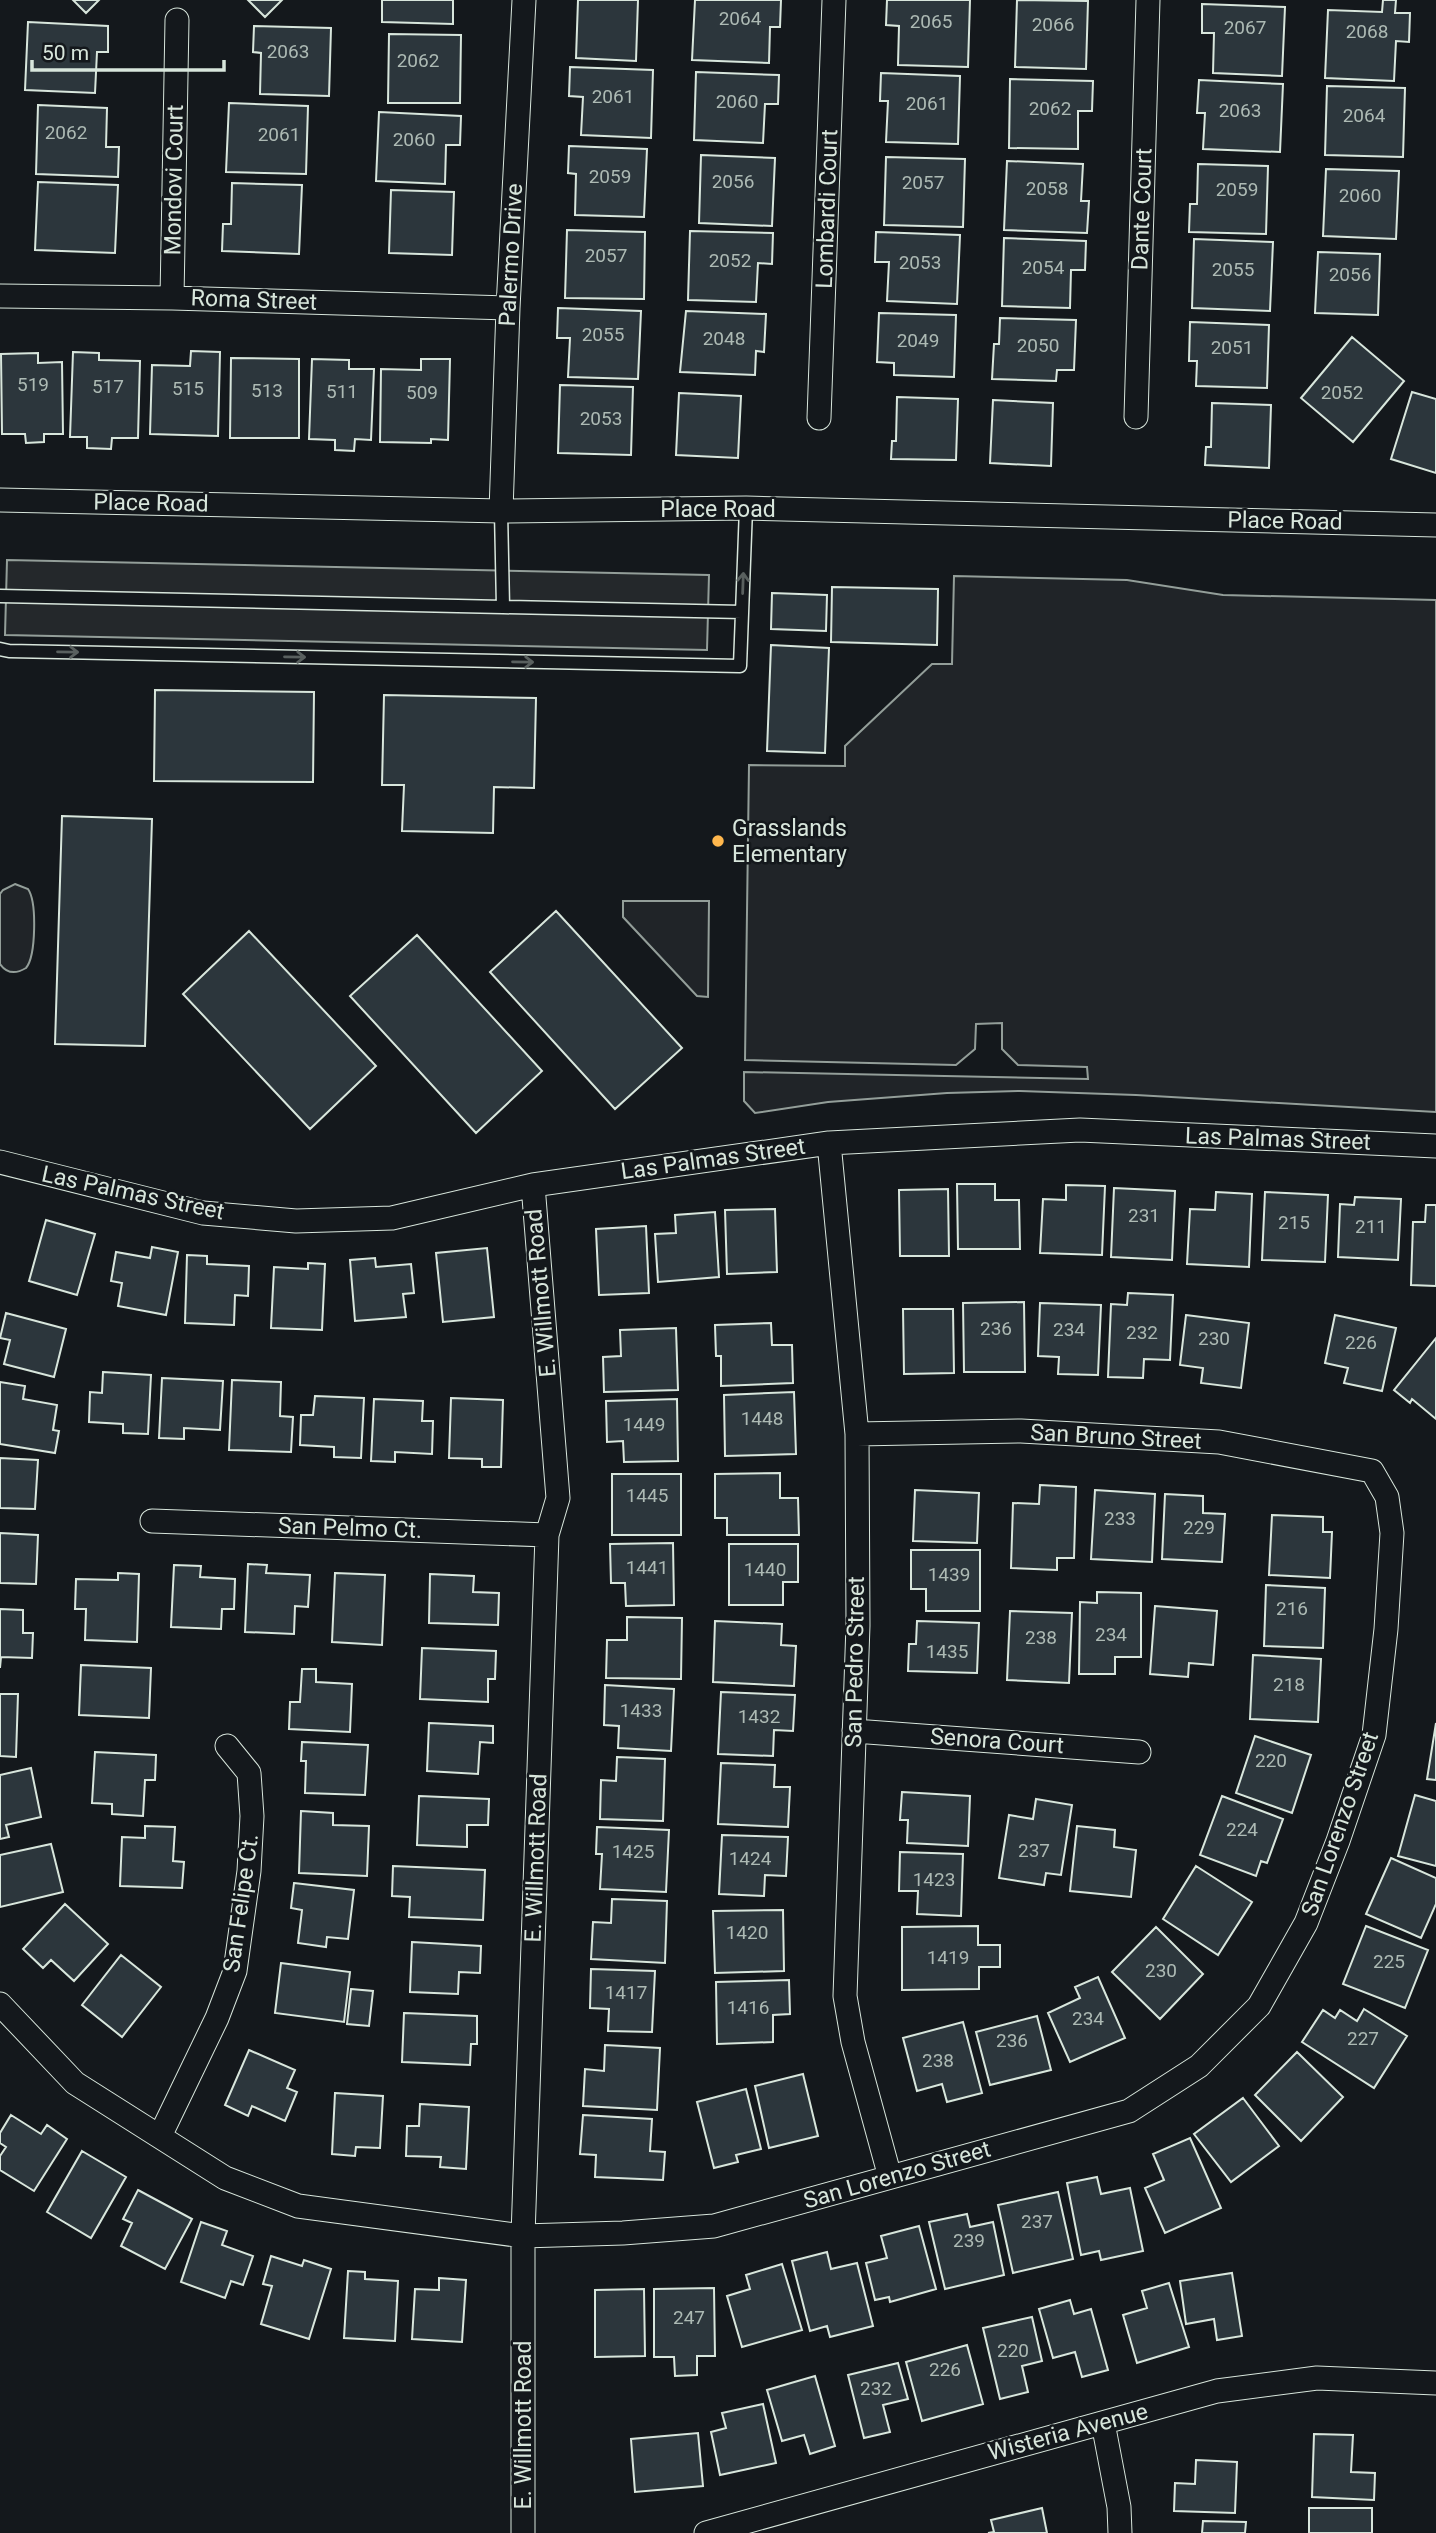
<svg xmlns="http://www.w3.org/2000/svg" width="1436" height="2533" font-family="Roboto,sans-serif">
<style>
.green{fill:#202428;stroke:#939e99;stroke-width:2}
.parking{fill:#24282b;stroke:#939e99;stroke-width:2}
.building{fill:#2c363c;stroke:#d8e6dc;stroke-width:2}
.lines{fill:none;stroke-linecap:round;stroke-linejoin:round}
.lane-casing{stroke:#d8e6dc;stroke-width:15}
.street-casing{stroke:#d8e6dc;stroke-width:25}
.lane{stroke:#14181c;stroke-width:12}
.street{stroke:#14181c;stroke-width:23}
.oneway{stroke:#59605f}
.poi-dot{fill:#ffb74d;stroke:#14181c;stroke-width:2.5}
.labels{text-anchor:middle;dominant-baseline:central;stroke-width:5;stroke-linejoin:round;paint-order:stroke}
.number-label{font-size:19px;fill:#adbab4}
.street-label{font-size:23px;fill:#d8e6dc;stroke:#14181c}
.poi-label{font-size:23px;fill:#d8e6dc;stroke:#14181c;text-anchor:start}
</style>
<rect width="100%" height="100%" fill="#14181c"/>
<!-- green -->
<path class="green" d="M954,576L1127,580L1223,595L1436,600V1112L1136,1095L1020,1091L947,1093L828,1102L755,1113L744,1101V1072L1088,1079L1087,1067L1018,1065L1002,1049V1023L976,1024L975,1049L956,1065L745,1060L749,765L845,766V746L932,664H952Z
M15,884L28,889C37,902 36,956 26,968C16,974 7,974 0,964V894L3,890Z
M623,901H709L708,997L697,996L623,917Z"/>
<!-- parking -->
<path class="parking" d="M7,560L709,575L707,650L5,635Z"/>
<!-- building -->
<path class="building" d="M73,0H99L86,13Z
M248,0H282L265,17Z
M382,0H453V24L382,22Z
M578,0H638L636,61L576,58Z
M695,0H781L780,27H770L769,63L692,60Z
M887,0H970L968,67L898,65L899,26L886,25Z
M1017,0L1088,1L1086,69L1015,67Z
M1383,0H1396L1395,13H1410L1409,42L1396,41L1394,81L1325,78L1328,10L1382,12Z
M1202,4L1285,7L1282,76L1213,73L1214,33H1202Z
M28,22L108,26V52H97L95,93L25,90Z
M254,26L331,28L329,96L260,94L261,53L253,52Z
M389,34L461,35L460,103H388Z
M570,67L653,70L651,138L581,135L583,97L569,96Z
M696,72L779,75L778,104H765L763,143L694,140Z
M881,73L960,76L958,144L886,142L888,101H880Z
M1010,79L1093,81L1092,111H1078V149L1009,148Z
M1199,80L1283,84L1280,152L1203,149L1205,113H1197Z
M1327,86L1405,88L1403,157L1325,155Z
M229,103L308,106L306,174L226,172Z
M38,105L107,108L106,147H119L118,177L36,174Z
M379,112L461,116L460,145H446L445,184L376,181Z
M569,146L647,149L644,217L575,215L576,174L568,173Z
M701,155L775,158L772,226L699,223Z
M886,157L965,159L963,227L884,225Z
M1007,161L1083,164L1081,201H1089L1087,233L1004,230Z
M1198,164L1268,166L1266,234L1189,232L1190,204H1197Z
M1326,169L1399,171L1396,239L1323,236Z
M38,182L118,185L115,253L35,250Z
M232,183L302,185L299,254L222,251L223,224H231Z
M391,190L454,192L452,255L389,253Z
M567,230L645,232L644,299L565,298Z
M690,231L773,233L772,264L758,263L756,302L688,300Z
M876,232L960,235L957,304L887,301L889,262H875Z
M1004,238L1086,241L1085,270H1071L1070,308L1002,306Z
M1194,239L1273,242L1270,311L1192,308Z
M1318,252L1380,254L1378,315L1315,313Z
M558,308L641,311L638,379L568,377L570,338H557Z
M686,311L766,314L764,352L756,351L755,375L680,372Z
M879,313L956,315L954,377L894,375V363L877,362Z
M1000,318L1076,320L1074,370H1057L1056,381L992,379L994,344H999Z
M1190,322L1269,325L1267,388L1196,386L1197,361H1189Z
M1352,337L1404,381L1353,442L1301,398Z
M191,351L220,352L218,436L150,434L152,365L190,366Z
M73,352L99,353V360L140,361L138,438H112L111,449L87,448V437H70Z
M38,353V363L62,362L63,434H44V442L26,443L25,434H2L1,354Z
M231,358L299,359V438H230Z
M312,359L349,360V369H374L371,440L355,439L354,451L335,450V440L309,439Z
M421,359H450L448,440L431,439V443L380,442L381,369L421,370Z
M560,385L633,387L631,455L558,453Z
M1412,392L1436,399V473L1391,459Z
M679,393L741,396L738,458L676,455Z
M897,397L958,399L956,460L891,459L892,441H896Z
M993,400L1053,403L1051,466L990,463Z
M1212,403L1271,405L1269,468L1205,465L1206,447H1211Z
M832,587L938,589L937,645L831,642Z
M772,593L827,595L826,631L771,629Z
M771,645L829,648L825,753L767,751Z
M155,690L314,692L313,782L154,781Z
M384,695L536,698L534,788L494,787L493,833L402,831L404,785H382Z
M62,816L152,819L145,1046L55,1044Z
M556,911L682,1048L615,1109L490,972Z
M249,931L376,1066L310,1129L183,994Z
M417,935L542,1071L476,1133L350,996Z
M957,1184H995V1200H1019L1020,1249H958Z
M1066,1185L1105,1186L1102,1255L1040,1253L1043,1199L1066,1200Z
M1114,1188L1175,1191L1172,1260L1111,1257Z
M948,1189L949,1256H900L899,1190Z
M1216,1192L1252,1194L1249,1267L1187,1264L1190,1209L1215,1210Z
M1265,1192L1328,1195L1325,1262L1262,1260Z
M1355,1197L1401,1199L1398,1260L1338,1257L1340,1204L1354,1205Z
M1426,1205H1436V1286L1411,1285L1413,1222H1425Z
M775,1209L777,1272L727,1274L725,1210Z
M715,1212L719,1277L658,1282L655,1234L676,1233L675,1215Z
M46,1220L95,1234L77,1295L29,1281Z
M646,1226L649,1293L599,1295L596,1229Z
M152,1247L178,1252L166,1315L118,1306L122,1283L111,1281L116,1252L150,1258Z
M487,1248L494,1317L443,1322L436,1253Z
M187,1255L207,1256V1264L249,1266L248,1296L235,1295L234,1325L185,1323Z
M375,1258L376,1267L411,1264L414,1293L403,1294L406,1317L355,1321L350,1260Z
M308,1263L325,1264L322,1330L271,1328L274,1267L308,1269Z
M1128,1293L1173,1295L1170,1360L1144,1359L1143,1378L1108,1377L1111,1304L1127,1305Z
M1024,1302L1025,1372H964L963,1303Z
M1040,1303L1101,1305L1098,1375L1058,1374L1059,1357L1038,1356Z
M903,1309H953L954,1373L904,1374Z
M6,1313L66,1329L54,1377L4,1364L10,1340L0,1338Z
M1186,1315L1249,1323L1241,1388L1201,1383L1203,1368L1180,1365Z
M1335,1315L1396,1328L1382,1391L1344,1383L1348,1368L1325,1363Z
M771,1323L772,1345H792L793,1383L721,1386V1356H716L715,1325Z
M676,1328L678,1390L604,1392L603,1357L621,1356L620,1330Z
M1436,1338V1419L1412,1399L1410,1403L1394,1390Z
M103,1372L151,1375L148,1434L123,1433V1424L89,1422L90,1392L102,1393Z
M162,1378L223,1381L220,1430L184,1428V1439L159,1438Z
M232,1380L281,1382L280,1416L293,1417L291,1452L229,1450Z
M0,1382L25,1386L23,1399L57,1405L53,1430L59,1431L55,1453L0,1444Z
M794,1392L796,1454L725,1456L724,1395Z
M315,1396L364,1398L361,1458L334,1457V1447L300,1445L301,1415H313Z
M451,1398L503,1400L501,1467H482V1459L449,1458Z
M374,1399L423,1401L422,1421H433L432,1454L395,1452V1462L371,1461Z
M677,1399L678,1461L624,1462L623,1441L607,1442L606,1401Z
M0,1458L38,1460L35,1509L0,1508Z
M780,1473V1498H798L799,1535H727V1518H715V1474Z
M612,1474H681V1535H612Z
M1040,1485L1076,1487L1074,1558H1057V1570L1011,1568L1013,1503L1039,1504Z
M915,1490L979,1493L977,1543L913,1541Z
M1095,1490L1155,1494L1152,1562L1091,1559Z
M1165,1494L1203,1496V1513L1225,1514L1222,1562L1162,1559Z
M1272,1515L1323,1517V1532H1332L1330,1578L1269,1575Z
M0,1533L38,1535L36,1584L0,1583Z
M673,1543L674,1605L626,1606L625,1583H611L610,1544Z
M729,1544H798V1582H783V1605H729Z
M911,1550H980V1611H926V1589H911Z
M248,1564L267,1565L266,1573L310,1575L308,1607L295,1606L294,1634L245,1632Z
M174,1565L201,1566L200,1577L235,1579L234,1609H222L221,1629L171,1627Z
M118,1573L139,1574L137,1642L85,1640L86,1609H75L76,1579L118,1580Z
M335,1573L385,1575L382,1645L332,1642Z
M430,1574L474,1576L473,1592L499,1593L498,1625L429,1623Z
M1266,1585L1325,1588L1323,1648L1264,1646Z
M1097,1592L1141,1593V1657H1115V1674H1079L1080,1602L1097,1603Z
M1155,1606L1217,1611L1213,1665L1189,1663L1188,1677L1150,1674Z
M0,1609L23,1610V1633H33L32,1658L1,1657L0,1668Z
M1010,1611L1072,1613L1069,1683L1007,1680Z
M627,1617L682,1618L681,1679L606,1678L607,1640H627Z
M715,1621L782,1624L781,1645L796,1646L794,1686L713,1682Z
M917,1621L979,1623L977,1673L908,1671L909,1644H916Z
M422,1648L496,1651L495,1679H488V1702L420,1699Z
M1253,1655L1321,1659L1318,1722L1250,1719Z
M81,1665L151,1668L149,1718L79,1715Z
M302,1669H316V1682L352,1684L350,1732L289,1729L290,1702H300Z
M605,1685L674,1689L671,1751L618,1748L619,1726L604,1725Z
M721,1692L795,1695L793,1731L774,1730L773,1756L718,1754Z
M0,1694H18L16,1757L0,1756Z
M429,1723L493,1726V1743L480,1742L478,1774L427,1771Z
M1436,1723V1780L1427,1779Z
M1255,1736L1311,1755L1292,1813L1236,1793Z
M302,1742L368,1745L365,1795L305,1793L306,1761H301Z
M95,1752L156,1755L155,1780H145L143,1816L112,1814V1804L92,1803Z
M617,1757L665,1759L663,1821L600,1819L601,1780L616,1781Z
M721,1763L775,1765L774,1787H790L788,1827L718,1824Z
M31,1768L41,1817L6,1825L9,1837L0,1839V1775Z
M902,1792L970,1796L968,1846L907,1843L908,1820H900Z
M1415,1795L1436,1801V1866L1398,1856Z
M419,1796L489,1799L488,1825H467V1847L417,1845Z
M1222,1796L1283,1819L1267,1863L1261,1861L1256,1876L1200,1855Z
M1036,1799L1072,1805L1061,1875L1046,1873L1044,1885L999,1878L1009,1815L1033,1819Z
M301,1811L333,1813V1825L369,1826L367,1876L299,1873Z
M145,1826L175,1827L173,1861L184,1862L182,1888L120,1886L122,1837L145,1838Z
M1077,1826L1115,1830L1114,1847L1136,1850L1131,1897L1070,1891Z
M597,1827L669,1830L666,1892L600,1889L602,1854H596Z
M722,1835L788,1837L786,1876L765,1875L764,1896L719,1894Z
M51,1844L63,1892L0,1907V1855Z
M900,1852L963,1854L961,1916L917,1914L918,1891H899Z
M1391,1858L1436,1878V1904L1421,1938L1366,1914Z
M393,1866L485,1870L483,1920L409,1917L410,1897L392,1896Z
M1196,1866L1252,1902L1218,1955L1163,1919Z
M294,1883L354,1890L348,1939L327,1937L326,1947L298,1943L302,1910L291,1908Z
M612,1899L667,1901L665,1963L591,1959L593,1922L611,1923Z
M65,1904L108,1944L74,1981L51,1960L43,1968L23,1949Z
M783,1910L784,1971L715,1973L713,1911Z
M978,1926V1945H1000V1967H979V1989L902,1990V1927Z
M1366,1926L1428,1950L1405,2008L1343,1984Z
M1156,1927L1203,1974L1160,2019L1112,1972Z
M412,1942L481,1946L480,1973L459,1972L458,1994L410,1992Z
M121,1955L161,1987L122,2037L82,2005Z
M281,1963L350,1972L344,2022L275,2013Z
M591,1969L655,1971L652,2032L608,2031L609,2009L590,2008Z
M1098,1977L1125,2038L1070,2062L1048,2013L1080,1998L1075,1987Z
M789,1980L790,2014L773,2015V2042L717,2044L716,1982Z
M351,1989L373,1991L369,2026L347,2024Z
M1364,2009L1407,2036L1374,2088L1302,2042L1323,2010L1335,2018L1340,2010L1357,2021Z
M404,2013L477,2016V2044H471L470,2065L402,2062Z
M1037,2016L1051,2070L990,2085L976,2032Z
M963,2022L982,2093L947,2102L942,2084L917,2091L903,2038Z
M605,2045L660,2048L657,2110L583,2106L585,2069L604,2071Z
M249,2050L295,2070L287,2088L297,2092L285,2121L252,2106L248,2116L225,2105Z
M1297,2052L1343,2097L1301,2141L1255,2095Z
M803,2074L818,2136L769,2148L755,2086Z
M746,2089L761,2149L736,2155L738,2162L714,2168L697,2102Z
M335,2093L383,2096L380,2148L356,2147L355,2156L332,2154Z
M1243,2098L1279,2146L1231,2182L1194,2134Z
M420,2104L469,2107L466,2169L440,2167L441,2157L406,2156L407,2126H419Z
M11,2115L41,2134L47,2125L67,2139L34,2191L0,2170V2156L6,2147L0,2143V2133Z
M583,2115L652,2119L650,2151L665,2152L663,2180L595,2177L596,2155L580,2154Z
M1190,2138L1221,2208L1165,2233L1145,2188L1164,2180L1153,2154Z
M82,2151L126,2177L91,2238L47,2212Z
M1097,2177L1101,2194L1130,2188L1143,2251L1101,2260L1099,2251L1081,2255L1067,2183Z
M138,2190L192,2219L165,2269L121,2246L132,2223L123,2219Z
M1058,2192L1073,2259L1013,2273L998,2205Z
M967,2214L970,2227L993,2222L1004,2275L945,2289L929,2222Z
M201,2222L227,2231L222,2245L253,2256L243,2285L231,2281L225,2298L181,2282Z
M919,2226L936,2289L890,2302L889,2297L875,2300L866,2263L887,2258L881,2236Z
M827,2252L831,2269L857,2263L873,2326L830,2337L827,2326L810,2331L792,2261Z
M271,2256L302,2266L304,2260L331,2269L309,2339L261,2324L272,2286L263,2284Z
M782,2264L802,2330L742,2347L727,2296L750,2289L746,2275Z
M348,2271L365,2272V2279L398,2281L395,2341L344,2338Z
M1232,2273L1242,2336L1217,2340L1214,2319L1186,2324L1180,2281Z
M439,2278L466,2280L462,2342L412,2339L415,2289L439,2290Z
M1169,2283L1189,2347L1137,2363L1123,2315L1147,2308L1142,2291Z
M714,2288L715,2356H697V2375L675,2376L674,2357H654V2289Z
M644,2289L645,2356L595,2357V2290Z
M1070,2300L1074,2314L1091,2309L1108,2370L1082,2377L1075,2352L1053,2358L1039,2309Z
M1032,2317L1042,2361L1022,2366L1028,2392L1000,2399L983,2328Z
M967,2345L983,2404L922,2421L906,2362Z
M898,2363L908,2399L883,2405L890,2432L864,2438L848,2375Z
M815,2376L835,2446L810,2454L804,2435L782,2441L767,2390Z
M763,2404L776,2463L720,2475L711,2432L726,2428L722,2413Z
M698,2433L703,2486L635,2492L631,2439Z
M1314,2434L1353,2435L1351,2472L1375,2473L1374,2500L1312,2497Z
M1196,2460L1237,2462L1235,2513L1174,2511L1175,2483L1195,2484Z
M1042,2508L1047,2533H988L994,2532L991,2520Z
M1309,2508H1372V2533H1309Z
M1203,2521L1246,2522L1245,2533H1202Z"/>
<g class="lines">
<!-- lane casing -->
<g class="lane-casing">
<path id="lane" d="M0,596L503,607L501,511
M503,607L742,612
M0,649L9,651L740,666L746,508"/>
</g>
<!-- street casing -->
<g class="street-casing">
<path id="street" d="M0,296L172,298L508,308
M172,298L177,20
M1136,417L1148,0
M819,418L834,0
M0,500L501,511L746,508L1436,525
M501,511L508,308L524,0
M829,1143L857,1434L858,1625L845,1996L853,2042L890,2177
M0,1162L203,1213L296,1221L392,1218L533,1185L829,1143L1080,1130L1436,1146
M152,1521L547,1535
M854,1731L1139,1752
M0,2004L75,2083L225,2178L298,2206L523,2236L623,2233L714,2226L1129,2111L1199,2066L1259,2006L1306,1923L1338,1841L1374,1735L1386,1629L1392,1533L1387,1497L1372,1471L1219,1442L1021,1431L857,1434
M160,2136L217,2018L235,1971L249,1871L252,1816L249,1773L227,1746
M1103,2423L1119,2507L1120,2533
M523,2533V2236L547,1535L558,1498L533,1185
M706,2533L1217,2391L1317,2378L1436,2383"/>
</g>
<!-- lane -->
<use href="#lane" class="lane"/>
<!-- street -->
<use href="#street" class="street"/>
</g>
<!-- one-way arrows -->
<defs><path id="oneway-shaft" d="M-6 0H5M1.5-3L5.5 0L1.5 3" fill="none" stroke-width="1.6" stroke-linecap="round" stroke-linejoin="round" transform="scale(1.75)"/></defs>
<g class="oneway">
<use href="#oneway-shaft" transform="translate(743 583) rotate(-88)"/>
<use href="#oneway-shaft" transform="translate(68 652) rotate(1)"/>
<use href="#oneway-shaft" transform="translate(295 657) rotate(1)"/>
<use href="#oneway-shaft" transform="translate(523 662) rotate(1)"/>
</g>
<!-- markers -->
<circle class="poi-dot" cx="718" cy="841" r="7"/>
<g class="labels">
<!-- number labels -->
<g class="number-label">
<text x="740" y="18">2064</text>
<text x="931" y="21">2065</text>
<text x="1053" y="24">2066</text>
<text x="1245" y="27">2067</text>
<text x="1367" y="31">2068</text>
<text x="288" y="51">2063</text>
<text x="418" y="60">2062</text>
<text x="613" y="96">2061</text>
<text x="737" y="101">2060</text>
<text x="927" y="103">2061</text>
<text x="1050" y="108">2062</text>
<text x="1240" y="110">2063</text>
<text x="1364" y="115">2064</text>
<text x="66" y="132">2062</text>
<text x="279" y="134">2061</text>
<text x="414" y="139">2060</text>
<text x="610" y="176">2059</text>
<text x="733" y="181">2056</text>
<text x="923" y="182">2057</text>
<text x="1047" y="188">2058</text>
<text x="1237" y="189">2059</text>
<text x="1360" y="195">2060</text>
<text x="606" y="255">2057</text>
<text x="730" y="260">2052</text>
<text x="920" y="262">2053</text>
<text x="1043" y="267">2054</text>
<text x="1233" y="269">2055</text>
<text x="1350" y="274">2056</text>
<text x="603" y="334">2055</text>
<text x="724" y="338">2048</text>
<text x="918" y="340">2049</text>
<text x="1038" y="345">2050</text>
<text x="1232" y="347">2051</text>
<text x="33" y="384">519</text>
<text x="108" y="386">517</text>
<text x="188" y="388">515</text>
<text x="267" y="390">513</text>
<text x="342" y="391">511</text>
<text x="422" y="392">509</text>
<text x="1342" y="392">2052</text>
<text x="601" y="418">2053</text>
<text x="1144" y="1215">231</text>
<text x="1294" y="1222">215</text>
<text x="1371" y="1226">211</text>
<text x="996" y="1328">236</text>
<text x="1069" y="1329">234</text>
<text x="1142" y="1332">232</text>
<text x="1214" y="1338">230</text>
<text x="1361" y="1342">226</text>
<text x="762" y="1418">1448</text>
<text x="644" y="1424">1449</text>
<text x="647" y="1495">1445</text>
<text x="1120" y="1518">233</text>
<text x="1199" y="1527">229</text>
<text x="647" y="1567">1441</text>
<text x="765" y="1569">1440</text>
<text x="949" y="1574">1439</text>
<text x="1292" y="1608">216</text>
<text x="1111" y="1634">234</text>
<text x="1041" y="1637">238</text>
<text x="947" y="1651">1435</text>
<text x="1289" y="1684">218</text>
<text x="641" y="1710">1433</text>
<text x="759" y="1716">1432</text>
<text x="1271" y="1760">220</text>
<text x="1242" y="1829">224</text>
<text x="1034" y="1850">237</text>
<text x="633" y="1851">1425</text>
<text x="750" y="1858">1424</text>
<text x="934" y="1879">1423</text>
<text x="747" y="1932">1420</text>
<text x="948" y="1957">1419</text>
<text x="1389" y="1961">225</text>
<text x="1161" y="1970">230</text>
<text x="626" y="1992">1417</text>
<text x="748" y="2007">1416</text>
<text x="1088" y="2018">234</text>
<text x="1363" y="2038">227</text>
<text x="1012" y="2040">236</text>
<text x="938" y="2060">238</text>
<text x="1037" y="2221">237</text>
<text x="969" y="2240">239</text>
<text x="689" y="2317">247</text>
<text x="1013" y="2350">220</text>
<text x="945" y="2369">226</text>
<text x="876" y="2388">232</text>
</g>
<!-- street labels -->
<g class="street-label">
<text transform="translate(174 180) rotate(-89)">Mondovi Court</text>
<text transform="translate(827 209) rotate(-88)">Lombardi Court</text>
<text transform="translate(1142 209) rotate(-88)">Dante Court</text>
<text transform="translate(511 255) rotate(-87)">Palermo Drive</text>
<text transform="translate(254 300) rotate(2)">Roma Street</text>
<text transform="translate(151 503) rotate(1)">Place Road</text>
<text x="718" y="509">Place Road</text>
<text transform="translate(1285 521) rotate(1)">Place Road</text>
<text transform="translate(1278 1139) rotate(2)">Las Palmas Street</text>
<text transform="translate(713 1159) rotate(-8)">Las Palmas Street</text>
<text transform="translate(133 1193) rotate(12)">Las Palmas Street</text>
<text transform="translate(541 1293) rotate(-95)">E. Willmott Road</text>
<text transform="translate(1116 1437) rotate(3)">San Bruno Street</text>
<text transform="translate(350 1528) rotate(2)">San Pelmo Ct.</text>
<text transform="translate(855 1662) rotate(-89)">San Pedro Street</text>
<text transform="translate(997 1741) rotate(4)">Senora Court</text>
<text transform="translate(1340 1824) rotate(-71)">San Lorenzo Street</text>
<text transform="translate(536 1858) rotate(-88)">E. Willmott Road</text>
<text transform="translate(241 1903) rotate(-82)">San Felipe Ct.</text>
<text transform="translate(897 2175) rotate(-16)">San Lorenzo Street</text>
<text transform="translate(523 2425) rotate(-90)">E. Willmott Road</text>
<text transform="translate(1068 2432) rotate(-15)">Wisteria Avenue</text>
</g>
<!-- poi labels -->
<g class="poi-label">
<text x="732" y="828">Grasslands<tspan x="732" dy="26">Elementary</tspan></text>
</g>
</g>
<!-- scale -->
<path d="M32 60v10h192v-10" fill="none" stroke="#d8e6dc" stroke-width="3.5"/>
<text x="42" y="60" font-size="21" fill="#d8e6dc" stroke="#14181c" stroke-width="5" paint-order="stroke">50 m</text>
</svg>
